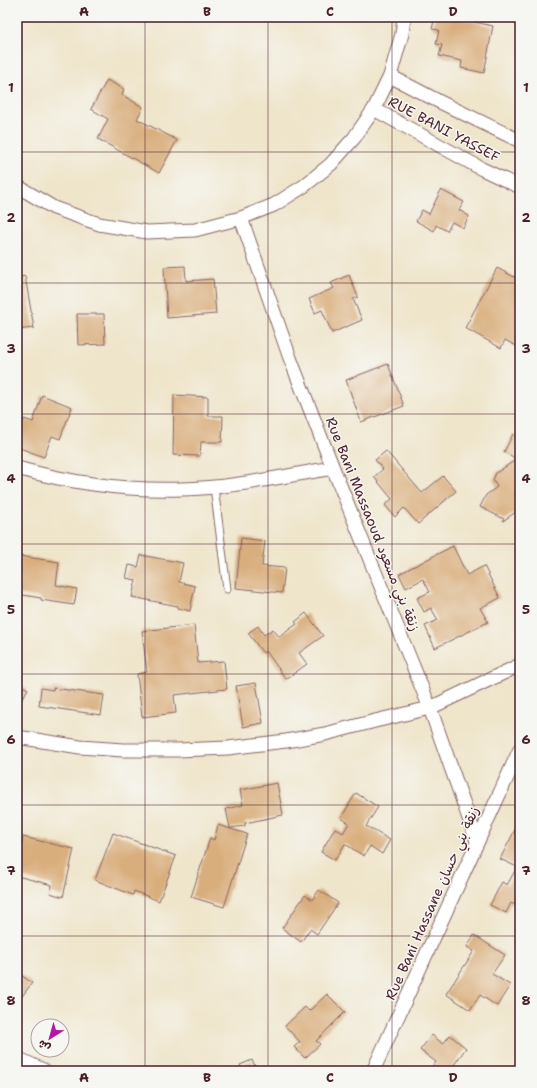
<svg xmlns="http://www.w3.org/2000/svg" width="537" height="1088" font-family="'Shantell Sans','Playpen Sans Arabic',sans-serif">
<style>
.building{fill:#d9ae7d}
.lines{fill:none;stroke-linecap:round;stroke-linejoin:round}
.lane-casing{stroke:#846463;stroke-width:9}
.street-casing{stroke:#846463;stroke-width:15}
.lane{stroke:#fff;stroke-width:7}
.street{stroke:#fff;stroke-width:13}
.grid{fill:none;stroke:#4a1f2b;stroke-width:1;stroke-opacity:0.55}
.labels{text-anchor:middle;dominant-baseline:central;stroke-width:3;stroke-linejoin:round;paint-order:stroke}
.street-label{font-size:14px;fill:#4a1f2b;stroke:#f6f6f2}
.neatline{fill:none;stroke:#4a1f2b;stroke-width:1.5}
.grid-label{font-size:13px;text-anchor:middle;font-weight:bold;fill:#4a1f2b}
</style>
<rect width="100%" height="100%" fill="#f6f6f2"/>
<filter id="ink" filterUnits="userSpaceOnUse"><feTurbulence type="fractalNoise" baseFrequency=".025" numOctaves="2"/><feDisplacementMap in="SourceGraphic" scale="8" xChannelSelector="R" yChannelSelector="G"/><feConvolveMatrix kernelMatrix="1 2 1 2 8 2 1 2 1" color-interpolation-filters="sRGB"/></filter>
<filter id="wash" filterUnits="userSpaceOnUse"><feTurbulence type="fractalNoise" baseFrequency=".012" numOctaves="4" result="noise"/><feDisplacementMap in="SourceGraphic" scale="16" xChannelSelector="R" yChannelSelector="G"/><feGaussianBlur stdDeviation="0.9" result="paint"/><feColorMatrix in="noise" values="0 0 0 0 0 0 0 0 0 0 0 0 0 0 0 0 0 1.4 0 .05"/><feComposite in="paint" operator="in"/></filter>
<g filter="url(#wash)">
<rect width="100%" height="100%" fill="#efe5cb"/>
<g id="blocks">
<!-- building -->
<path class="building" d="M435,17H451L493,26L484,73L461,68L462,61L439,56L442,45L436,44L439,30L432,29Z
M107,80L124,89L122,95L143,107L137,119L177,140L159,173L98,139L108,119L91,109Z
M441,190L464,202L459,210L469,216L463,228L452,222L447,231L436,225L434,231L416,221L422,210L429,214Z
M185,266L186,281L213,279L216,314L167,318L164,267Z
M497,268L520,280V348L505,340L501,348L465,328Z
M349,275L358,297L353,299L362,320L332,333L322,310L315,313L309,299L334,288L331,283Z
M25,276L34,328L17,330V278Z
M77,314H104L105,344L78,345Z
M388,364L404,406L361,422L346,380Z
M42,395L72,407L60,439L52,436L44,457L17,447V437L24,419L33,422Z
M174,395L208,397V416H223L222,442H201L200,456L173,455Z
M513,434L520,439V509L503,521L504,519L480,507L486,495L497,487L493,480L496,473L517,459L504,452Z
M386,451L422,493L443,476L456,491L418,524L404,508L395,517L385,505L392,499L374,477L383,469L375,460Z
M241,538L265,541L262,566L285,568L282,593L236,588Z
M453,546L467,575L484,566L500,598L480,608L488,622L435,648L425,626L438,620L431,608L424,612L417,598L430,592L423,579L406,588L399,574Z
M141,555L183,563L179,582L195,586L190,611L178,608V606L132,597L136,580L126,578L129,565L138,567Z
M20,556L59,562L56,585L77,589L74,605L41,600V598L17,594V572Z
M306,613L323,636L299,653L307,664L286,679L266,651L263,653L248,633L258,626L264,635L273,629L279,637L297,624L295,622Z
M194,625L198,663L224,661L227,689L174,695L176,713L142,717L137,674L147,672L142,631Z
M17,683L28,689L17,707Z
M256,683L263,723L243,727L236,686Z
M41,688L53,690V688L104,695L101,715L39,706Z
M277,783L283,815L245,823V826L230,828L226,809L243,805L240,790Z
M356,793L378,807L366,826L390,840L382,854L370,846L364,856L345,844L335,860L321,852L335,828L343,833L349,823L341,818Z
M218,825L247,834L224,907L191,897L210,838L214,840Z
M517,826L520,828V907L511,903L506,913L490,905L502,882L507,885L517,867L500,859Z
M113,833L176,856L159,901L134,891L133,895L95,880Z
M23,837L74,849L63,897L50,893L52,885L17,876V863Z
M319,890L338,903L317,934L310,929L301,942L282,928L305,895L312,900Z
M474,935L505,955L492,974L510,985L497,1006L480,995L470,1010L446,994L474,951L467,947Z
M17,972L32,983L17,1003Z
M327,994L345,1012L316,1041L320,1044L305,1058L294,1047L300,1042L285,1026L305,1007L309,1011Z
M432,1035L443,1044L450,1035L466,1048L451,1069L455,1071H429L436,1062L420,1050Z
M252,1060L257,1071H242L240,1065Z"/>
</g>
</g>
<g filter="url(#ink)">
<use href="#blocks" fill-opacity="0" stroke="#846463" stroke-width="1"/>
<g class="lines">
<!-- lane casing -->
<g class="lane-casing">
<path id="lane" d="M214,487L227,589"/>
</g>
<!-- street casing -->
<g class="street-casing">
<path id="street" d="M390,76L438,101L520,141
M374,109L482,169L520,187
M17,186L54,208L99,224L147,232L195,230L241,218L274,205L304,186L331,164L354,138L374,109L390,76L402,34L404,17
M241,218L290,358L333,468L430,708L477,841
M17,468C71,483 126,491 182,489C233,488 283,476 333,468
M17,737L80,747L123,750H178L228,748L286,741L325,734L375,721L430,708L520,665
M17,1058L45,1071
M373,1071L520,749"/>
</g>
<!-- lane -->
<use href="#lane" class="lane"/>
<!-- street -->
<use href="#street" class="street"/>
</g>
</g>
<!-- grid -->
<path class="grid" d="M145,17V1071M268,17V1071M392,17V1071M17,152H520M17,283H520M17,414H520M17,544H520M17,674H520M17,805H520M17,936H520"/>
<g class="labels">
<!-- street labels -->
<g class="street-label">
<text transform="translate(444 129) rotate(28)">RUE BANI YASSEF</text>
<text transform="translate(373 524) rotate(68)">Rue Bani Massaoud زنقة بني مسعود</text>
<text transform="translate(432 903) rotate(-66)">Rue Bani Hassane زنقة بني حسان</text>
</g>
</g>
<!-- margin -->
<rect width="537" height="1088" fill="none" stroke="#f6f6f2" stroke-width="44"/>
<!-- north arrow -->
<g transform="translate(50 1038) rotate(217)"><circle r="19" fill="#f6f6f2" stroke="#b1a0a2"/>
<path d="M0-3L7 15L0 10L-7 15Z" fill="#b5179e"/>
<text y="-6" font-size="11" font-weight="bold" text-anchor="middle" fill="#4a1f2b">ش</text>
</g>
<rect x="22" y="22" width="493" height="1044" class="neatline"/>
<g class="grid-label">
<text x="84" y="16">A</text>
<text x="207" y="16">B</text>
<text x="330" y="16">C</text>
<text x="453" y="16">D</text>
<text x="11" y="92">1</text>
<text x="526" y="92">1</text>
<text x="11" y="222">2</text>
<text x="526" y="222">2</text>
<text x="11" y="353">3</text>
<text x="526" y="353">3</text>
<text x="11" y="483">4</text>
<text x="526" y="483">4</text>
<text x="11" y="614">5</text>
<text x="526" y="614">5</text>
<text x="11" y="744">6</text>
<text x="526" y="744">6</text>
<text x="11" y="875">7</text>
<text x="526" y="875">7</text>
<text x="11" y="1005">8</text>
<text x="526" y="1005">8</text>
<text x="84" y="1082">A</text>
<text x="207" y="1082">B</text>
<text x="330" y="1082">C</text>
<text x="453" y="1082">D</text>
</g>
</svg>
